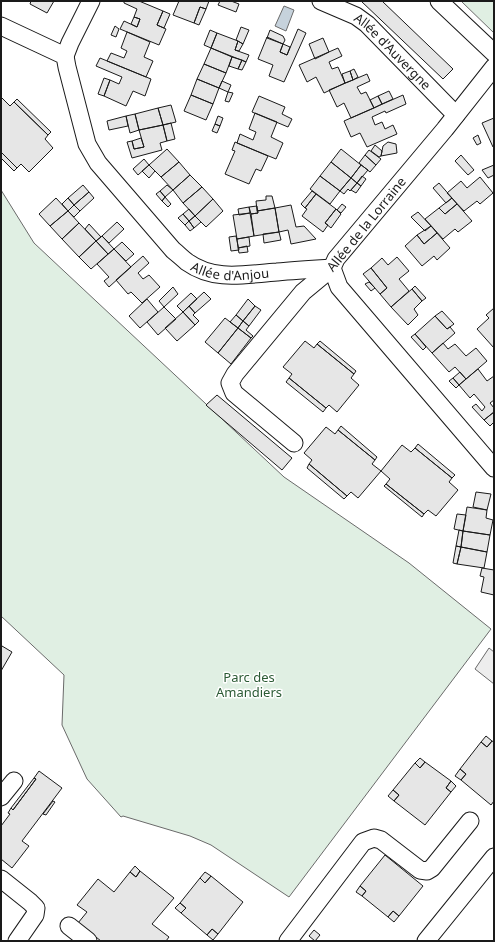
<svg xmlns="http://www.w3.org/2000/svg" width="495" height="942" font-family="'Noto Sans',sans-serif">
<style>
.green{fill:#e0efe3;stroke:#6a6a6a}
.parking{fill:#ededed;stroke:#6a6a6a}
.water{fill:#c6d2dc;stroke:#6a6a6a}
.building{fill:#e6e6e6;stroke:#1a1a1a}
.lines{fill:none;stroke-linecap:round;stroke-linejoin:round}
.street-casing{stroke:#1a1a1a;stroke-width:19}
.street{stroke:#fff;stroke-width:17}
.labels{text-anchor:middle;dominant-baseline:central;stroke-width:3;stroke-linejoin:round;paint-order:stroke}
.street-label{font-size:13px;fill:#1a1a1a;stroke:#fff}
.park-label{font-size:13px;fill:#2b5a34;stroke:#fff}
</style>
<rect width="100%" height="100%" fill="#fff"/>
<!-- green -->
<path class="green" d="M461,1H494V33Z
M1,190L34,243L284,477L409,563L491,629L289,897L211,845L190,836L123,816L121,817L87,779L62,725L64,675L1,616Z"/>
<!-- parking -->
<path class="parking" d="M489,648L494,652V684L475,669Z"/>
<!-- water -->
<path class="water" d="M284,6L294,10L286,31L275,26Z"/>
<!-- building -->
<path class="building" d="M31,1H54L47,13L30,4Z
M124,1H139L163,11L157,25L166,29L159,45L120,29L124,21L137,27L140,19L134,17L137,9L124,3Z
M179,1H209L206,9L200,7L194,23L173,15Z
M220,1H231L239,4L236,12L218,5Z
M361,1H382L453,69L443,79Z
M200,7L206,9L199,25L194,23Z
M163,11L170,14L164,28L157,25Z
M134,17L140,19L137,27L131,24Z
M115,26L119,29L116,37L111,35Z
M241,27L249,30L243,44L236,40Z
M298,29L306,33L284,82L269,76L273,65L258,59L267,37L283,44L280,52L287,55Z
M210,30L217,33L211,48L204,45Z
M270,30L283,36L285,40L283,44L267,38Z
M127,32L150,42L144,57L153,61L146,77L107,61L111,53L124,58L127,51L121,48Z
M217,33L238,41L235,50L249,55L246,62L211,48Z
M323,38L329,52L315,59L309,44Z
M238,41L243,44L239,51L235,50Z
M283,44L290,47L287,55L280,52Z
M211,48L232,57L226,73L204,64Z
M338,48L342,56L329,62L332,69L338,67L345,83L324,93L316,77L307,82L299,65Z
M232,57L242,60L238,69L229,66Z
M100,58L151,79L145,96L133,91L126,106L104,96L110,80L119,84L122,77L96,66Z
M242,60L246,62L242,70L238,69Z
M204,64L226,73L219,88L197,79Z
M354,69L358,77L353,80L350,71Z
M350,71L353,80L345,83L342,74Z
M367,74L370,81L357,87L361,94L366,92L374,108L351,118L344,103L337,107L329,90Z
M104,78L110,80L104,96L98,94Z
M197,79L219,88L213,104L191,95Z
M222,81L231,85L228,92L219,88Z
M389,91L393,99L382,104L378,96Z
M228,92L233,93L229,102L225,101Z
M191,95L213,104L206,120L184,111Z
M403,95L406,104L386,113L385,111L372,117L375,125L382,122L385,129L393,125L397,134L367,147L360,133L351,137L344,121Z
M259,96L285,107L282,114L292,119L288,127L252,112Z
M378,96L382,104L374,108L370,100Z
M2,98L10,106L14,102L48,135L45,139L53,148L29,172L21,164L17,168L1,152V99Z
M17,99L51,132L48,135L14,102Z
M171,105L176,122L163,125L158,108Z
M158,108L163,125L139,130L135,114Z
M255,113L277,122L271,137L283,143L276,159L237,143L240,134L253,140L256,132L249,129Z
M135,114L139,130L130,133L126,116Z
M126,116L128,126L109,130L107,121Z
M218,116L223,118L220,126L215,124Z
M494,118V147H493L482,123Z
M171,123L175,139L167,141L163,125Z
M215,124L220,126L217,133L212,131Z
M163,125L167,141L160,143L162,150L132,158L127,142L132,141L134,149L144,147L139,130Z
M478,135L481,143L477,145L473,138Z
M141,138L144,147L134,149L132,141Z
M235,142L268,156L261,171L256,169L249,184L225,174L235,151L232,150Z
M388,142L396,144L397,153L381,156L383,146Z
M375,145L382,151L381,156L379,157L371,151Z
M167,149L179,162L161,177L149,165Z
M341,149L361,165L351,178L331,162Z
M369,150L381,159L376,165L365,155Z
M1,152L17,168L14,171L1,158Z
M365,155L376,165L370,172L359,163Z
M461,155L474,170L468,175L455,161Z
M144,159L149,165L138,175L133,169Z
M179,162L190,175L173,190L161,177Z
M331,162L351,178L340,191L320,176Z
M149,165L155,171L149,178L142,171Z
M361,165L368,170L357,183L351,178Z
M494,165V175L488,178L482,170Z
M190,175L202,187L183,203L173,190Z
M320,176L340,191L330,204L310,189Z
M362,176L366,179L361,186L357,183Z
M480,177L493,193L480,204L477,201L464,211L447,193L461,181L467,188Z
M351,178L357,183L350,191L348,189L344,194L340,191Z
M357,183L361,186L356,193L351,190Z
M439,183L452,198L446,203L433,188Z
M83,185L89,192L74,205L68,198Z
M167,185L173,190L165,197L160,191Z
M202,187L213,199L195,216L183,203Z
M160,191L165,197L162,201L156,194Z
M312,191L316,194L305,208L301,204Z
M89,192L94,198L80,211L74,205Z
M316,194L336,209L325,223L328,225L323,232L302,216L307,209L305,208Z
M266,196H272L275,208L257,211L256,201L266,200Z
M165,197L171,204L168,207L162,201Z
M56,198L68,211L50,226L39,214Z
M68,198L74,205L68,211L62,204Z
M452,198L457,204L445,214L439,208Z
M213,199L223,211L206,227L195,216Z
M342,204L346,207L341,213L337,210Z
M457,204L472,221L458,232L455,229L443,239L425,219L439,208L445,214Z
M74,205L80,211L74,217L68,211Z
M291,205L296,227L304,226L316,239L291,244L288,230L279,232L275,208Z
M257,206L258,213L251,214L249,207Z
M249,207L250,213L239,215L238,209Z
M275,208L279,232L254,236L251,214L258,213L257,211Z
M189,209L195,216L189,221L183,214Z
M336,209L341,214L331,228L325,223Z
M68,211L79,223L62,239L50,226Z
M418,212L431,226L425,231L411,217Z
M250,213L254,236L237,239L233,215Z
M183,214L189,221L185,225L178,218Z
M195,216L201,222L194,228L189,221Z
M189,221L194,228L190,231L185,225Z
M117,222L124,229L109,243L102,236Z
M79,223L96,241L79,257L62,239Z
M89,224L101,237L96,241L85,229Z
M431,226L437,233L424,244L417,235Z
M279,232L281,240L264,243L263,234Z
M437,233L450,248L437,260L434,256L422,266L405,246L417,235L424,244Z
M102,236L114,249L108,254L96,241Z
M236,236L239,250L231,251L229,237Z
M249,237L250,246L238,248L237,239Z
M96,241L108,254L91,269L79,257Z
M122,242L134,254L126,261L114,249Z
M247,246L248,252L239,253L238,248Z
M114,249L131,267L109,287L104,281L109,277L97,264Z
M143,256L149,263L138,273L143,279L149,275L160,287L142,303L131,292L128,294L116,280Z
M397,257L409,271L399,279L409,291L391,307L380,294L387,288L371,268L382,258L388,265Z
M371,268L387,288L380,294L363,274Z
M369,282L375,288L371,291L365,284Z
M415,286L426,298L422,301L412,289Z
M173,287L178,294L164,307L159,301Z
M412,289L422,301L414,309L418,315L408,325L391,307Z
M204,292L211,299L195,313L189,306Z
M191,293L197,299L183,312L177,306Z
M147,299L158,312L140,328L129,316Z
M248,299L255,306L243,321L236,315Z
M189,306L195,313L193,315L199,321L195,325L183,312Z
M255,306L261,310L249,326L243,321Z
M164,307L176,319L158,335L147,322Z
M494,308V348L477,329L489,318L486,315Z
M442,311L454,324L447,329L435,316Z
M183,312L195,325L177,341L165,328Z
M236,315L243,321L238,328L230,322Z
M435,316L447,329L450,327L455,333L432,353L415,334Z
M225,318L238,328L218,353L205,342Z
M243,321L249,326L246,330L253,336L251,338L238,328Z
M238,328L251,338L231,364L218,353Z
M415,334L426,347L423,350L411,337Z
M305,341L314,348L317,344L354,374L351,378L359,385L337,412L329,405L326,408L289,378L292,374L283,367Z
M320,341L356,371L354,374L317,344Z
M443,343L448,349L455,344L466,356L476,348L487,361L466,379L455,367L449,372L432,353Z
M478,369L487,381L494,376V400L490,403L494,408V412L484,420L472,407L476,404L482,411L485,407L474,394L470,398L459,385Z
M460,372L466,379L459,385L453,378Z
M289,378L326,408L323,412L286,382Z
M453,378L459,385L456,388L449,381Z
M217,395L292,458L282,470L207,406L206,405Z
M494,412V422L490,426L484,420Z
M341,426L377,457L375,460L338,430Z
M326,427L335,434L338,430L375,460L372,464L381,471L358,498L351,492L347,496L309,464L312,460L304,453Z
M418,444L455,475L452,478L415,448Z
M402,445L411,452L415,448L452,478L449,482L458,490L436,516L428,510L424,514L386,484L390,479L381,471Z
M309,464L347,496L344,499L307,468Z
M386,484L424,514L422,517L384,486Z
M476,492L491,494L487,510L473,507Z
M467,507L487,510L486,518L493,520L490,535L463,531Z
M457,514L466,515L463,531L454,529Z
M459,530L463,531L461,547L456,546Z
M463,531L490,535L487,552L461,547Z
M456,546L461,547L457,564L453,563Z
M461,547L487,552L484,568L457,564Z
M482,568L494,570V595L481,592L484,577L480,576Z
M2,646L12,652L1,671V648Z
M486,736L492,741L487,747L481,742Z
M492,741L494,742V801L491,805L461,780L466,774L460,769L481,742L487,747Z
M420,758L425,762L420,768L415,763Z
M425,762L451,781L446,788L451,792L425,825L394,801L399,795L393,790L415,763L420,768Z
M460,769L466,774L461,780L455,776Z
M39,771L62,788L22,841L29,846L12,868L1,859V826L10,814L8,813L11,808L13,810L36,779L34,778Z
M34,778L36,779L13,810L11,808Z
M451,781L456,786L451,792L446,788Z
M393,790L399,795L394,801L388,796Z
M53,801L55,802L46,815L43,814Z
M385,855L423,886L399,916L393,911L388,917L362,896L366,891L360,886Z
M135,866L140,871L136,877L130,872Z
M140,871L174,898L152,924L169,937L166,941H101L78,923L87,912L77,905L98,879L114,892L130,872L136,877Z
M205,872L211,876L205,883L200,878Z
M211,876L243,902L218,934L212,929L207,935L181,913L186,908L180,903L200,878L205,883Z
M360,886L366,891L362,896L356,892Z
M180,903L186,908L181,913L175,908Z
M393,911L399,916L394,922L388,917Z
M212,929L218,934L213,940L207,935Z
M314,930L320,935L315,941L309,936Z"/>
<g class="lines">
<!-- street casing -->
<g class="street-casing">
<g id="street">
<path id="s1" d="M321,1L356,16L367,24L456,115"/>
<path d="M439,1L494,53"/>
<path id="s2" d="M1,26L65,56L67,67L87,144L98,163L173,250C178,254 182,258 187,262C215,282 246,274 277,272C295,270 314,269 332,268L339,287L494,468"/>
<path d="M65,56L70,43L91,1"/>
<path d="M294,443L234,393L230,383L235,374L303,292L332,268L336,259L445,129L494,67"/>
<path d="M1,797L14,781"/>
<path d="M1,879L30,902L36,908L35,915L17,941"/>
<path d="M69,926L88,941"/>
<path d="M288,941L363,842L374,838L381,840L420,870L427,871L432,868L470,821"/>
<path d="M426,941L494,857"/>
</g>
</g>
<!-- street -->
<use href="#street" class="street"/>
</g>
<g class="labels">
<!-- street labels -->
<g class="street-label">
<text stroke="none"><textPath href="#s1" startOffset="89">Allée d'Auvergne</textPath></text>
<text transform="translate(366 224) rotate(-51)">Allée de la Lorraine</text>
<text stroke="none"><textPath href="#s2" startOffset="362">Allée d'Anjou</textPath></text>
</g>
<!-- park labels -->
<g class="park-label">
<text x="249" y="677">Parc des<tspan x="249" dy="15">Amandiers</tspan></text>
</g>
</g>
<!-- border -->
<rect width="495" height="942" fill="none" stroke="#1a1a1a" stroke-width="4"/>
</svg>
